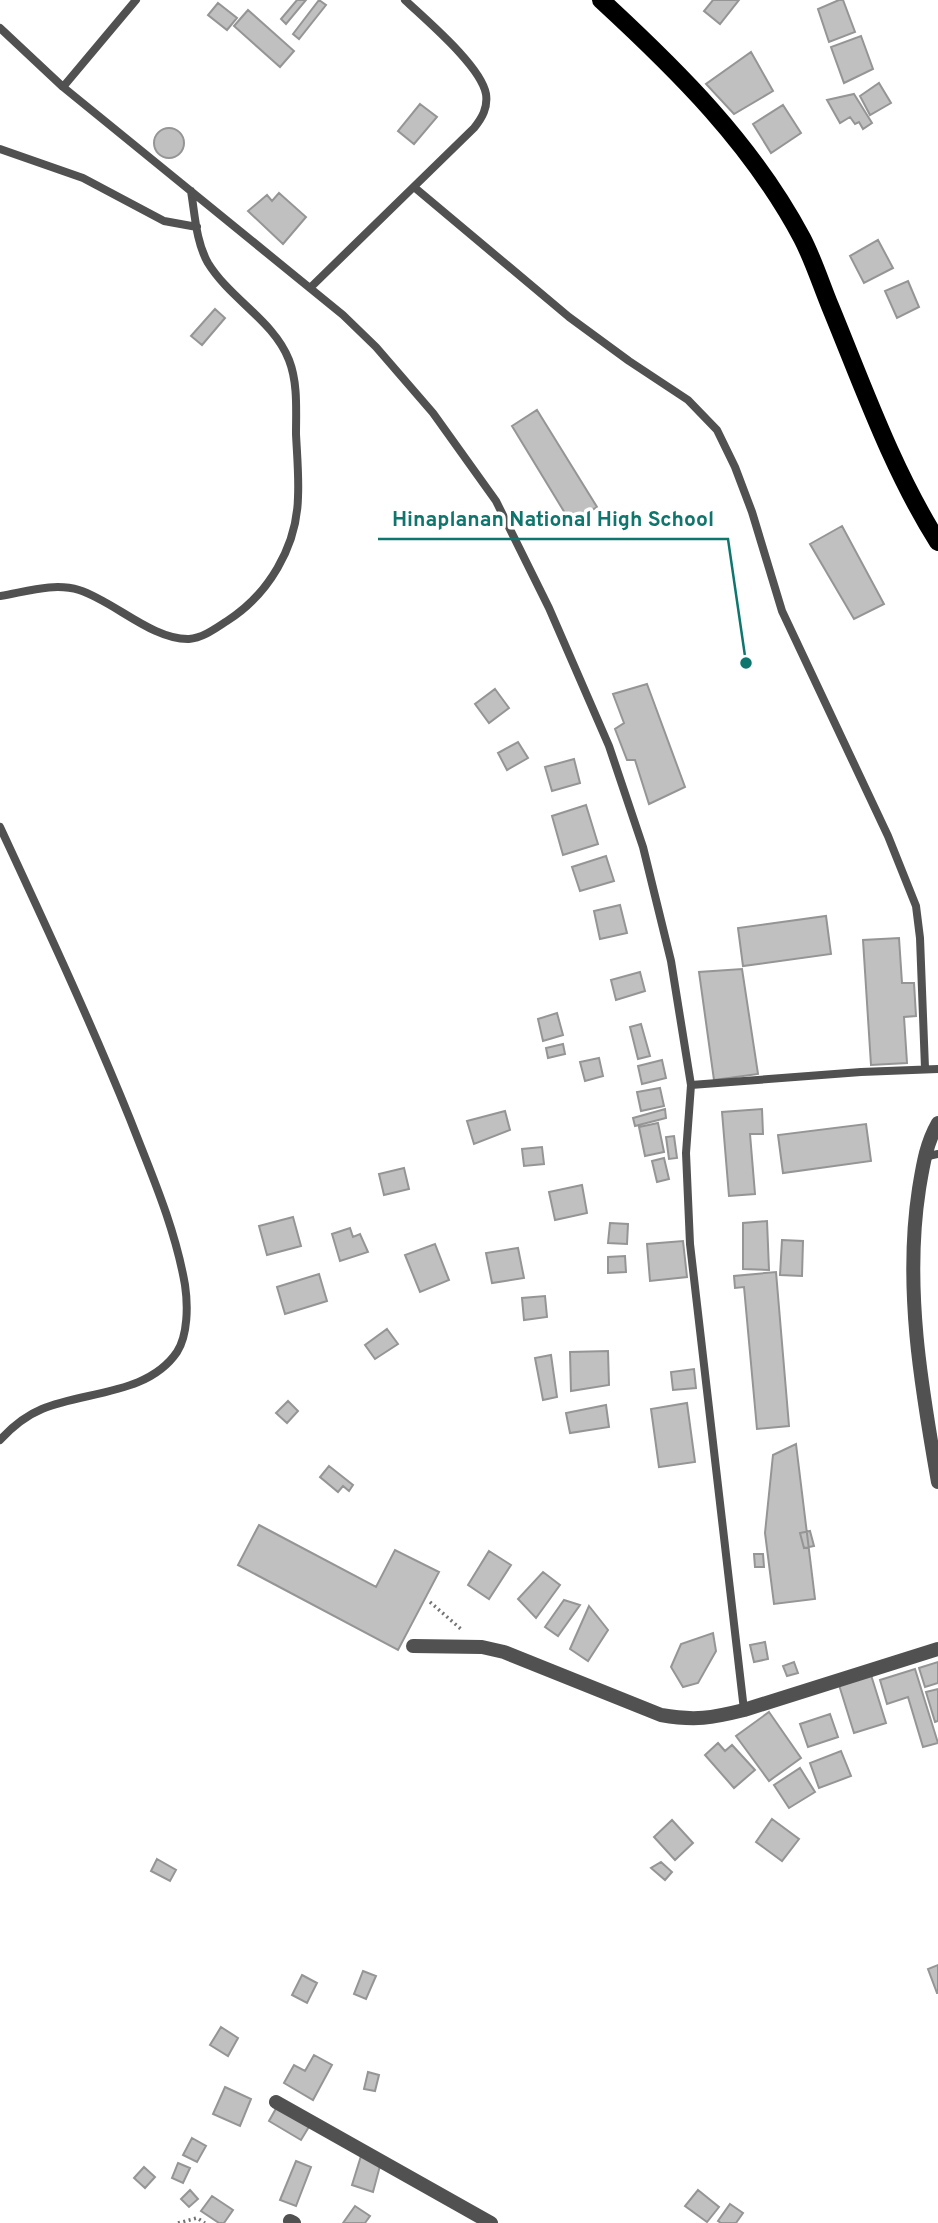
<svg xmlns="http://www.w3.org/2000/svg" width="938" height="2223" font-family="Overpass,sans-serif">
<style>
.building{fill:#c0c0c0;stroke:#959595;stroke-width:2}
.lines{fill:none;stroke-linecap:round;stroke-linejoin:round}
.path{stroke:#737373;stroke-width:3.5;stroke-dasharray:2 3.5;stroke-linecap:butt}
.lane{stroke:#515151;stroke-width:8}
.street{stroke:#515151;stroke-width:14}
.primary{stroke:#000;stroke-width:18}
.leader{fill:none;stroke:#0f766e;stroke-width:2.5}
.callout-dot{fill:#0f766e;stroke:#fff;stroke-width:2.5}
.callout-label{font-size:21px;text-anchor:middle;font-weight:bold;fill:#0f766e;stroke:#fff;stroke-width:7;stroke-linejoin:round;paint-order:stroke}
</style>
<rect width="100%" height="100%" fill="#fff"/>
<!-- building -->
<path class="building" d="M297,0H306L286,24L281,19Z
M319,0L326,5L299,39L293,34Z
M713,0H739L720,24L704,11Z
M839,0H843L855,32L829,42L818,9Z
M218,3L237,18L227,30L208,15Z
M248,10L294,51L280,67L234,26Z
M861,36L873,69L844,83L831,47Z
M751,52L773,91L734,114L706,84Z
M879,83L891,103L870,115L860,96Z
M854,94L872,123L863,129L859,122L855,124L850,117L840,123L827,100Z
M420,104L437,117L414,144L398,131Z
M783,105L801,133L771,153L753,124Z
M154 143a15 15 0 1 1 30 0a15 15 0 1 1-30 0Z
M279,193L306,217L283,244L248,211L267,195L272,201Z
M878,240L893,268L864,283L850,256Z
M908,281L919,307L897,318L885,291Z
M215,309L225,318L202,345L191,336Z
M537,410L597,507L571,523L512,426Z
M842,526L884,604L854,619L810,544Z
M647,684L685,787L649,804L635,760H627L615,729L624,723L613,694Z
M495,689L509,708L489,723L475,704Z
M518,742L528,758L507,770L498,753Z
M574,759L580,783L552,791L545,767Z
M586,805L598,844L563,855L552,816Z
M606,856L614,881L580,891L572,867Z
M620,905L627,933L600,939L594,911Z
M826,916L831,954L743,966L738,928Z
M899,938L902,983H914L916,1016L904,1017L907,1063L871,1065L863,940Z
M742,969L758,1074L714,1080L699,972Z
M640,972L645,991L616,1000L611,980Z
M557,1013L563,1035L543,1041L538,1019Z
M641,1024L650,1056L638,1059L630,1027Z
M563,1044L565,1054L548,1058L546,1048Z
M599,1058L603,1076L585,1081L580,1062Z
M662,1060L666,1078L642,1084L638,1066Z
M660,1088L664,1106L641,1111L637,1092Z
M665,1109L666,1118L635,1126L633,1118Z
M762,1109L763,1134H750L755,1194L729,1196L722,1112Z
M505,1111L510,1130L474,1144L467,1121Z
M658,1123L664,1152L645,1156L639,1127Z
M866,1124L871,1161L783,1173L778,1135Z
M674,1136L677,1158L669,1159L666,1137Z
M542,1147L544,1164L524,1166L522,1149Z
M664,1158L669,1179L657,1182L652,1161Z
M404,1168L409,1189L384,1195L379,1174Z
M582,1185L587,1213L555,1220L549,1192Z
M293,1217L301,1246L267,1255L259,1226Z
M767,1221L769,1270L743,1269V1223Z
M610,1223L628,1224L627,1244L608,1243Z
M350,1228L353,1237L360,1234L368,1252L340,1261L332,1234Z
M782,1240L803,1241L802,1276L780,1275Z
M683,1241L687,1277L650,1281L647,1244Z
M435,1244L449,1280L420,1292L405,1255Z
M518,1248L524,1278L492,1283L486,1253Z
M625,1256L626,1272L608,1273V1257Z
M776,1272L789,1426L757,1429L744,1287L735,1288L734,1276Z
M319,1274L327,1301L285,1314L277,1287Z
M545,1296L547,1317L524,1320L522,1298Z
M387,1329L398,1344L375,1359L365,1345Z
M608,1351L609,1385L571,1391L570,1352Z
M551,1355L557,1397L543,1400L535,1358Z
M694,1369L696,1388L673,1390L671,1372Z
M288,1401L298,1411L287,1423L276,1413Z
M687,1403L695,1462L659,1467L651,1409Z
M606,1405L609,1427L570,1433L566,1413Z
M796,1444L815,1599L774,1604L765,1533L773,1455Z
M329,1466L353,1485L349,1491L343,1486L338,1492L320,1477Z
M259,1525L376,1587L395,1550L439,1572L398,1650L238,1565Z
M810,1531L814,1546L804,1548L800,1533Z
M489,1551L511,1565L489,1599L468,1585Z
M754,1554H763L764,1567H755Z
M543,1572L560,1585L536,1618L518,1599Z
M564,1600L580,1605L558,1636L545,1627Z
M589,1606L608,1630L588,1661L570,1649Z
M713,1633L716,1651L698,1683L683,1687L671,1667L681,1644Z
M765,1642L768,1659L754,1662L750,1645Z
M794,1662L798,1673L787,1676L783,1666Z
M938,1662V1683L925,1687L919,1668Z
M915,1669L938,1743L923,1747L908,1697L887,1704L880,1680Z
M871,1675L886,1723L854,1733L839,1685Z
M938,1689V1721L935,1722L926,1692Z
M769,1712L801,1758L769,1781L736,1736Z
M830,1714L838,1737L808,1747L800,1724Z
M718,1743L725,1751L732,1745L755,1770L734,1788L705,1755Z
M841,1751L851,1776L819,1788L810,1763Z
M800,1768L815,1792L789,1808L774,1785Z
M772,1819L799,1839L782,1861L756,1842Z
M672,1820L693,1843L675,1860L654,1837Z
M157,1859L176,1870L170,1881L151,1871Z
M661,1862L672,1872L665,1880L651,1868Z
M938,1965V1993H937L928,1969Z
M363,1971L376,1976L366,1999L354,1994Z
M302,1975L317,1983L307,2003L292,1995Z
M221,2027L238,2038L228,2056L210,2045Z
M314,2055L332,2065L313,2100L284,2083L294,2065L305,2071Z
M368,2072L379,2075L375,2091L364,2089Z
M225,2087L251,2099L240,2126L213,2114Z
M278,2105L310,2125L301,2140L269,2121Z
M192,2138L206,2146L197,2162L183,2155Z
M361,2156L381,2162L373,2192L352,2185Z
M296,2161L311,2167L296,2206L280,2200Z
M178,2163L190,2168L183,2183L172,2178Z
M144,2167L155,2177L145,2188L134,2178Z
M190,2190L198,2199L189,2207L181,2199Z
M698,2190L719,2207L707,2222L685,2206Z
M212,2196L233,2210L224,2223H219L201,2211Z
M730,2204L743,2213L736,2223H721L718,2221Z
M355,2206L370,2216L365,2223H343Z"/>
<g class="lines">
<!-- path -->
<path class="path" d="M430,1602L462,1630
M178,2223L197,2218L205,2223"/>
<!-- lane -->
<path class="lane" d="M0,28L63,87L343,315L376,347L433,413L496,501L549,608L609,746L643,847L671,961L691,1085L686,1153L690,1244L744,1710
M63,87L136,0
M0,149L83,178L164,221L197,227
M414,187L569,317L629,361L688,400L717,430L735,467L752,512L782,611L888,836L916,906L920,938L925,1068
M310,288L474,128C482,118 488,108 486,94C481,66 426,20 405,0
M0,596C25,592 54,582 79,590C114,601 152,640 189,639C203,638 216,628 227,621C268,595 297,547 298,497C299,476 297,455 296,434C296,410 298,383 289,360C274,321 230,299 208,263C196,242 195,215 191,191
M0,827C45,924 90,1020 130,1119C151,1173 175,1227 185,1285C188,1305 188,1335 177,1352C148,1395 85,1391 42,1409C25,1416 12,1427 0,1440
M691,1085L861,1072L938,1069
M924,1157L938,1154"/>
<!-- street -->
<path class="street" d="M938,1123C926,1144 923,1165 919,1189C904,1286 921,1386 938,1482
M413,1646L482,1647L504,1652L661,1715C695,1721 712,1718 744,1710L938,1649
M276,2102L491,2223
M290,2221L294,2223"/>
<!-- primary -->
<path class="primary" d="M601,0C678,71 752,144 802,238C813,259 821,284 830,306C863,386 892,469 938,542"/>
</g>
<!-- callouts -->
<path class="leader" d="M746 663L728 539H378"/>
<circle class="callout-dot" cx="746" cy="663" r="7"/>
<g class="callout-label">
<text x="553" y="526">Hinaplanan National High School</text>
</g>
</svg>
